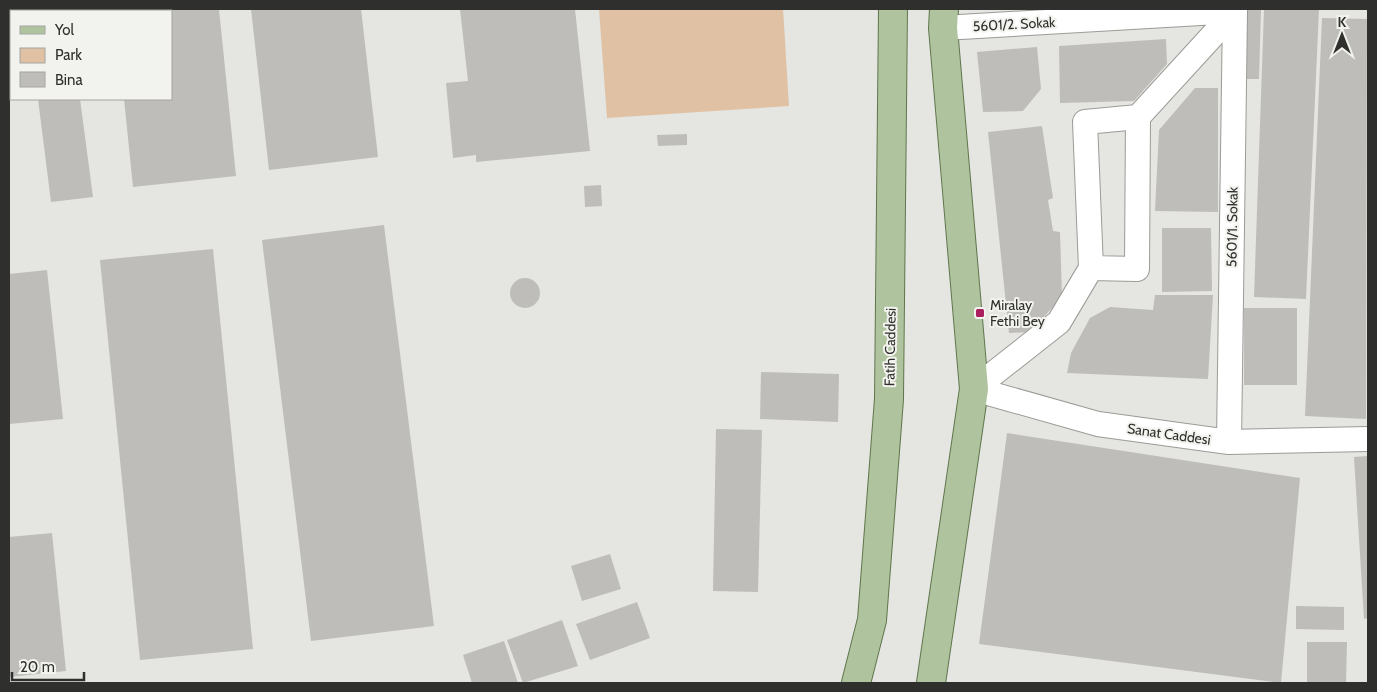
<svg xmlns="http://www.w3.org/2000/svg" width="1377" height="692" font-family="Cabin,sans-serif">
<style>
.green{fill:#e0c1a3}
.building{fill:#bfbdb9}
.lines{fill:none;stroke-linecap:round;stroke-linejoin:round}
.minor-casing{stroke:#9b9b97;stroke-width:26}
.major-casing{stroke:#5f764d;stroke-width:30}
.minor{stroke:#fff;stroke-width:24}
.major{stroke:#afc49e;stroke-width:28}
.poi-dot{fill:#ab1e5e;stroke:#f2f2ee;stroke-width:2}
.labels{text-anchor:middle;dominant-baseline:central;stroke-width:4;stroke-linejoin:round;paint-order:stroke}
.street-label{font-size:14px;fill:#2f2f2d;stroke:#f2f2ee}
.poi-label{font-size:14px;fill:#2f2f2d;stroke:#f2f2ee;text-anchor:start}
</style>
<rect width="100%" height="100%" fill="#e5e5e1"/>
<!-- green -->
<path class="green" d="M599,9H783L789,106L607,118Z"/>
<!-- building -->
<path class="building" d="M27,9H69V11H27Z
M115,9H219L236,176L133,187L124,99H171V11H115Z
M251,9H361L378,157L269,170Z
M460,9H575L590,151L476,162V155L453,158L446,83L468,81Z
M1242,9H1261L1259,79H1240Z
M1264,9H1319L1306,299L1254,297Z
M1322,18L1367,19L1366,419L1305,416Z
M1166,39L1167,64L1134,101L1060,103L1059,46Z
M1037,47L1041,89L1023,111L983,112L977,52Z
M1195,88H1218V212L1155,211L1159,130Z
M38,99H80L93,197L51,202Z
M1042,126L1053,198L1048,200L1053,231L1060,232L1062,297L1030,332L1009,333L988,132Z
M687,134V145L658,146L657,135Z
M601,185L602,206L585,207L584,186Z
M384,225L434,626L311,641L262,240Z
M1162,228H1211L1212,291L1162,292Z
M213,249L253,649L140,660L100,260Z
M47,270L63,419L9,424V274Z
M510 293a15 15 0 1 1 30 0a15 15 0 1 1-30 0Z
M1155,295H1213L1208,379L1067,373L1071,353L1090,318L1110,307L1153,310Z
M1244,308H1297V385H1244Z
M761,372L839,374L838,422L760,419Z
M716,429L762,430L758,592L713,591Z
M1007,433L1300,478L1281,683L979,644Z
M1368,456V618L1364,619L1354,457Z
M52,533L66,671L9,677V537Z
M610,554L621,589L582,601L571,566Z
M637,602L650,638L590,660L576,624Z
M1296,606L1344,607V630L1296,629Z
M562,620L578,666L523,683L507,640Z
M504,641L518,683H472L463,655Z
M1307,642H1347L1346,683H1307Z"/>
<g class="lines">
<!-- minor casing -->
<g class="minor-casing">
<path id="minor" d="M943,28L1235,11
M1138,117L1137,269L1091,268L1085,122Z
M1138,117L1235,11
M974,389L1098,424L1229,442L1368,439
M974,389L1059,322L1091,268
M1229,442L1235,11"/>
</g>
<!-- major casing -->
<g class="major-casing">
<path id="major" d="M856,683L872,620L889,399L893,9
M931,683L974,389L943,28L944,9"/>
</g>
<!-- minor -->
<use href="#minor" class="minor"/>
<!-- major -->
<use href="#major" class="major"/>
</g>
<!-- markers -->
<rect class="poi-dot" x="975" y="308" width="10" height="10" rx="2.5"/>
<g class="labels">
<!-- street labels -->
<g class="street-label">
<text transform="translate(1014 24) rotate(-3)">5601/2. Sokak</text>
<text transform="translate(1232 227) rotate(-89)">5601/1. Sokak</text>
<text transform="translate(890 347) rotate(-89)">Fatih Caddesi</text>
<text transform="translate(1169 434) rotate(8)">Sanat Caddesi</text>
</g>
<!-- poi labels -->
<g class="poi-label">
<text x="990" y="305">Miralay<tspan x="990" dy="16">Fethi Bey</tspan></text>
</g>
</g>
<!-- border -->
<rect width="1377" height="692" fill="none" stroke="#2f2f2d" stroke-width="20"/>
<!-- legend -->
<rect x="10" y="10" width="162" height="90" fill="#f2f2ee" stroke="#a4a4a1"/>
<rect x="20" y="26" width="25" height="8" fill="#afc49e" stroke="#a4a4a1"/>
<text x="55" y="35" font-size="15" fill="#2f2f2d">Yol</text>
<rect x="20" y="48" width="25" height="15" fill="#e0c1a3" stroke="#a4a4a1"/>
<text x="55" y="60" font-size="15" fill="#2f2f2d">Park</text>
<rect x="20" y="72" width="25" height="15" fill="#bfbdb9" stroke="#a4a4a1"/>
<text x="55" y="85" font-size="15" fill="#2f2f2d">Bina</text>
<!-- north arrow -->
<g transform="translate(1342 35)" stroke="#f2f2ee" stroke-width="4" paint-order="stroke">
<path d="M0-4L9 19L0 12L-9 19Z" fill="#2f2f2d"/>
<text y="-8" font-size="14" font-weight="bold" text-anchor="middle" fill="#2f2f2d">K</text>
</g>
<!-- scale -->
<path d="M12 672v8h72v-8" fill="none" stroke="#2f2f2d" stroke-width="2.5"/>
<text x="20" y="672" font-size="15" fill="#2f2f2d" stroke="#f2f2ee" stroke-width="4" paint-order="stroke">20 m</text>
</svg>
